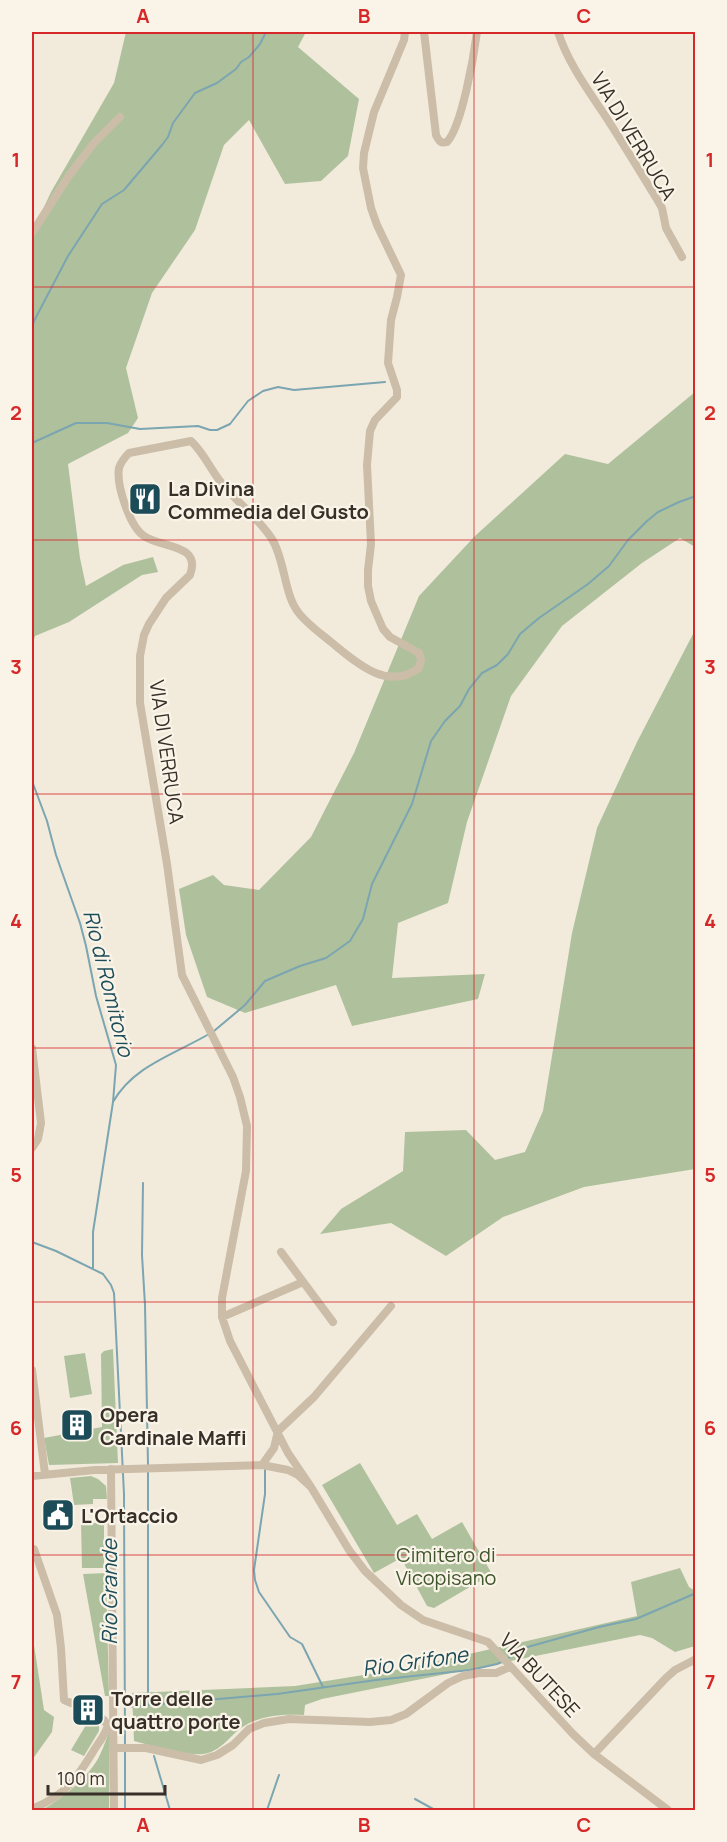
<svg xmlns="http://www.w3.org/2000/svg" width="727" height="1842" font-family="Manrope,sans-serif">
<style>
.green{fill:#afc19c}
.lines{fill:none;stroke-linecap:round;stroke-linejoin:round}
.stream{stroke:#7ba5b0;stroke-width:2}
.minor{stroke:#cbbda8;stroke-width:8}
.grid{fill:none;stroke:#d62828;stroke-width:1.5;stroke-opacity:0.55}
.labels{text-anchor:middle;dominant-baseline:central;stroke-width:4.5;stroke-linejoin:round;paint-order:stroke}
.street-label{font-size:20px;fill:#372f28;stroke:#faf4e8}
.poi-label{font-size:20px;font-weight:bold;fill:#372f28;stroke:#faf4e8;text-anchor:start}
.park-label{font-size:20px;fill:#40562c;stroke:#faf4e8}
.water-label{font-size:21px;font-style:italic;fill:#1d4c59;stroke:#faf4e8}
.neatline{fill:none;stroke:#d62828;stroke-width:2}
.grid-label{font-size:20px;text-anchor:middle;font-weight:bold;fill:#d62828}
</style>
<rect width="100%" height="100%" fill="#f2ebdc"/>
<!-- green -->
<path class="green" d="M126,32H306L298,47L359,99L348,156L321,181L285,184L249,120L224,145L195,230L152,293L126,368L138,418L128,433L68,464L80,558L86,586L123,565L153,557L158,572L142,575L69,622L35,636L32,647V233L51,192L114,83Z
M695,392V547L680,538L642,563L562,626L511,696L467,822L448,903L398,923L392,978L485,974L478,999L352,1026L336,985L245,1013L207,997L186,935L179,889L213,875L224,885L259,890L311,837L354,753L419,596L475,536L565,454L608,464Z
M695,613V1169L584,1187L503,1217L446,1256L391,1223L320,1234L341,1209L403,1171L405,1132L466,1130L495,1160L525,1152L543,1111L572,933L597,828L637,742L693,634Z
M113,1349L118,1463L49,1465L44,1438L102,1427L101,1354L104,1351Z
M85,1353L92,1394L70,1398L64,1356Z
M360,1463L397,1525L417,1514L432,1539L462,1522L492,1574L434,1608L427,1606L401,1558L374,1573L322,1485Z
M91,1476L98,1479L106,1486L107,1499H93V1504L74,1505L70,1478Z
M81,1523H104V1568H82Z
M680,1568L689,1587L695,1591V1646L675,1652L652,1638L640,1635L322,1699L305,1705L304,1715C282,1714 260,1715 241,1728C229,1737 220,1752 203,1754C183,1756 155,1746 134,1741L132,1693L295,1686L407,1668L637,1616L631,1582Z
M106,1573L109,1696H105L83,1574Z
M32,1632L44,1710L54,1717L52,1732L32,1760Z
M92,1715L99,1724V1731L84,1756L71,1750Z
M110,1731L109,1810H42C62,1798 83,1782 96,1762C102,1753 105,1741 110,1731Z"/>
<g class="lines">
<!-- stream -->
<path class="stream" d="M32,328L34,321L68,256L102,204L124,190L162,145L168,137L173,123L195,93L217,83L236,69L241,62L249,57L260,44L266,32
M32,443L76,423H107L140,429L198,426L210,430H217L230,424L248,401L263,391L278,387L294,390L385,382
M32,781L47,821L56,855L80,923L86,946L96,996L116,1065L113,1102L93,1232V1269
M214,1031L245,1005L265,981L300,966L326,958L350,941L363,919L372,884L412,804L431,741L445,721L460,706L469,689L482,673L497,665L508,654L520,634L539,618L588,584L609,566L628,540L647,521L658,512L679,502L696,496
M113,1102C133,1066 175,1054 209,1034
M143,1183L142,1255L145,1305L148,1465
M32,1242L56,1251L103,1274L111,1285L114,1293L124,1494L125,1744
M265,1470V1494L254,1570L255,1580L259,1592L290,1637L302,1644L323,1687
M507,1659L524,1648L599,1627L636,1619L696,1593
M148,1705V1471
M125,1707L277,1694L376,1680L470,1670L497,1664L502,1662
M154,1756L170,1810
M415,1799L435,1810
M125,1810V1750
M267,1810L279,1775"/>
<!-- minor -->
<path class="minor" d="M424,32L436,135C439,141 441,144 447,142C462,126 474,55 477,32
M558,32C568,63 588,90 606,117C624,145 641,173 658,201L662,208L666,228L682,257
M32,233L68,177L93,144L120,117
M32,1048L41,1123L38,1139L32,1148
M281,1252L333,1322
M222,1317L303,1282
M32,1370L45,1474
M278,1431L314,1397L391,1306
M262,1465L274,1448L278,1431
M111,1469L114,1810
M32,1476L95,1470L262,1465L288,1470L298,1475L311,1487L349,1550L365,1571L401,1605L423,1620L488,1642L573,1734L594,1754L668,1810
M311,1487L288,1453L230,1341L222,1317V1298L246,1171L247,1126L240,1097L233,1077L182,975L167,864L140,703V656L144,635L149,624L166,598L190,575C202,543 160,548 144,536C130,527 116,485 119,468C121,462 125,457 129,453L191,441C203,452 210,468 220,481C236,502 258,517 272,539C285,560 284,594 298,612C306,623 320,633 331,642C356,662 387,692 419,668L421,659L419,653L390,637L383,629L371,601L368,586V570L371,544L367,465L370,431L375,420L397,397V390L388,363L391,320L397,297L401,275L377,225L371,208L363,168L364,153L374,112L404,40L405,32
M32,1549H34L57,1615L61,1648L64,1700L83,1708
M92,1712L104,1720L108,1726
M114,1748H146L201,1760L217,1755L233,1745L249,1729L264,1723L289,1719L370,1722L391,1720L406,1714L448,1683L463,1676L479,1673H496L510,1667
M594,1754L666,1678L675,1670L696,1659
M32,1809C67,1795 77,1778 96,1747C101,1740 105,1734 108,1726H114"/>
</g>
<!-- grid -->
<path class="grid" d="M253,32V1810M474,32V1810M32,287H696M32,540H696M32,794H696M32,1048H696M32,1302H696M32,1555H696"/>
<!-- icons -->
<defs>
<g id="restaurant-square" transform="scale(1.725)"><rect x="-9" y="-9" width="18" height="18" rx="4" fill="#1d4c59" stroke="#faf4e8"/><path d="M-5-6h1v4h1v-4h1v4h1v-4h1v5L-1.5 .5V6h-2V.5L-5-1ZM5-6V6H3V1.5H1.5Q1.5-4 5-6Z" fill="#fff"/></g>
<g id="building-square" transform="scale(1.725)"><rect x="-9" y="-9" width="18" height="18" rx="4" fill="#1d4c59" stroke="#faf4e8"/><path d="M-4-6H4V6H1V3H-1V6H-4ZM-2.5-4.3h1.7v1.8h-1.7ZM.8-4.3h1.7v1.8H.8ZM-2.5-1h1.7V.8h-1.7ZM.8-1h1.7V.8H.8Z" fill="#fff"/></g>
<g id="civic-square" transform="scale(1.725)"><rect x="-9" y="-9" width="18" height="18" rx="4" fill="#1d4c59" stroke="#faf4e8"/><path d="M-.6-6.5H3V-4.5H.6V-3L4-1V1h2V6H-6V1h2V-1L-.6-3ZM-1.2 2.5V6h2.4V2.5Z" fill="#fff"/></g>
</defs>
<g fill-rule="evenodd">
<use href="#restaurant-square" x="145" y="499"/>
<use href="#building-square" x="77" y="1425"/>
<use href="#civic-square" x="58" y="1515"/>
<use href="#building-square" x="88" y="1710"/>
</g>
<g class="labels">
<!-- street labels -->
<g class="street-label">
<text transform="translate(634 136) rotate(59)">VIA DI VERRUCA</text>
<text transform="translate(167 752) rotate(82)">VIA DI VERRUCA</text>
<text transform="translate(540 1675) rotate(47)">VIA BUTESE</text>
</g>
<!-- poi labels -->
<g class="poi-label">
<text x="168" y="488">La Divina<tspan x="168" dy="23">Commedia del Gusto</tspan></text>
<text x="100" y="1414">Opera<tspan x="100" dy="23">Cardinale Maffi</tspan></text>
<text x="81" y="1515">L'Ortaccio</text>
<text x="111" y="1698">Torre delle<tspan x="111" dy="23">quattro porte</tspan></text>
</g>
<!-- park labels -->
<g class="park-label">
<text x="446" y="1554">Cimitero di<tspan x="446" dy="23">Vicopisano</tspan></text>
</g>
<!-- water labels -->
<g class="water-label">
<text transform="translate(109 983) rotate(76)">Rio di Romitorio</text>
<text transform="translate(109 1592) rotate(-90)">Rio Grande</text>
<text transform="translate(415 1661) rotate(-8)">Rio Grifone</text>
</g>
</g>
<!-- border -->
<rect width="727" height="1842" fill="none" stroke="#faf4e8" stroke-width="66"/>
<!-- scale -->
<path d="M48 1785v9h117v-9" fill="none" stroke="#372f28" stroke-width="3"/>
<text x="57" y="1785" font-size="18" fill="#372f28" stroke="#faf4e8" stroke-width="4.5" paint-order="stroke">100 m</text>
<rect x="33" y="33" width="661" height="1776" class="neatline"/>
<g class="grid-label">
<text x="143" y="23">A</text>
<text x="364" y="23">B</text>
<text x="584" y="23">C</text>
<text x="16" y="167">1</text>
<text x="710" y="167">1</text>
<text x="16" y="420">2</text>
<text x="710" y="420">2</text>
<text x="16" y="674">3</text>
<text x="710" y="674">3</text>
<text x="16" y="928">4</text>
<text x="710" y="928">4</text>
<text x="16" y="1182">5</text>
<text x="710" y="1182">5</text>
<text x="16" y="1435">6</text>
<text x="710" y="1435">6</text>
<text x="16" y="1689">7</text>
<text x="710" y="1689">7</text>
<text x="143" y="1832">A</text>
<text x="364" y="1832">B</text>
<text x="584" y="1832">C</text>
</g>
</svg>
